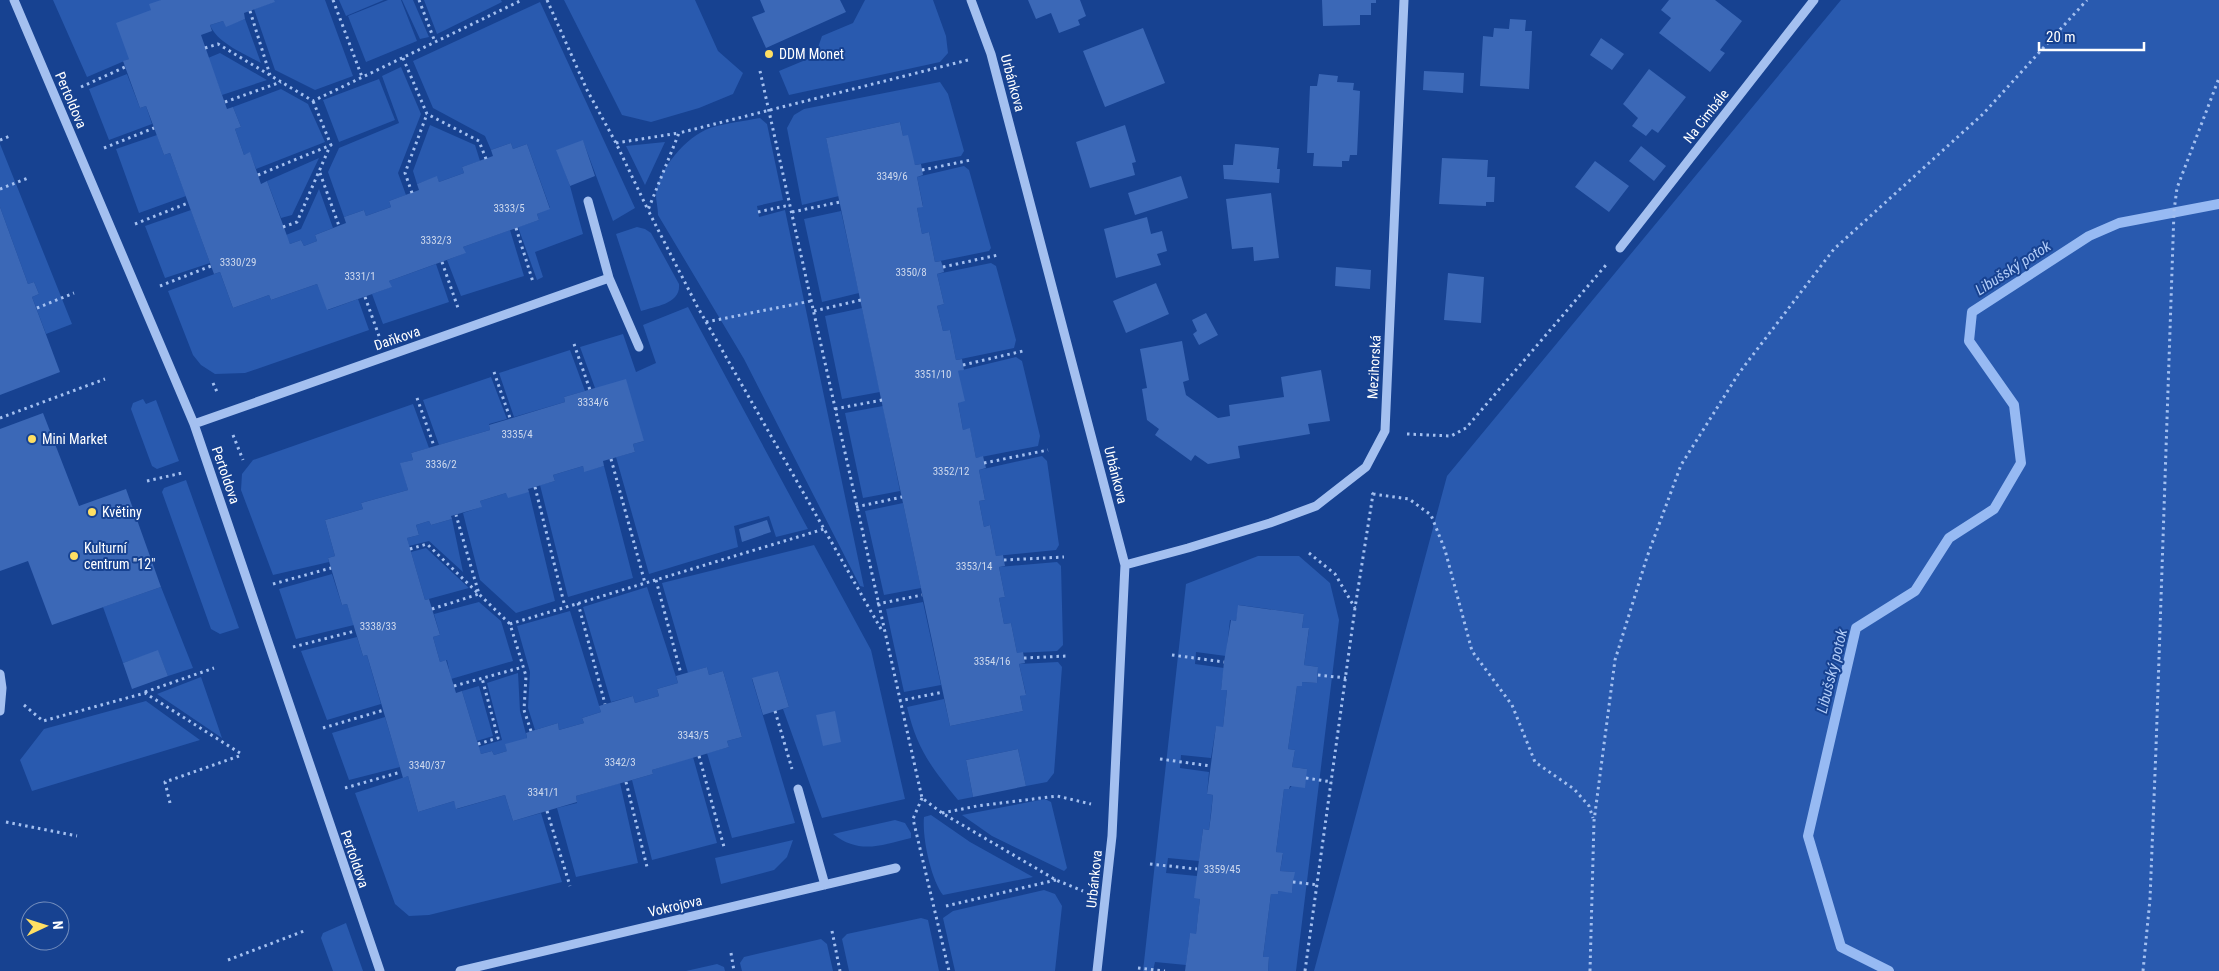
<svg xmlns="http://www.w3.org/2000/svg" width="2219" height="971" font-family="'Roboto Condensed',sans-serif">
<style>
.green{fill:#295aaf}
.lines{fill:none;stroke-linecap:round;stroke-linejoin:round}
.stream{stroke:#97baf3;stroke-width:10}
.building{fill:#3b68b7}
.path{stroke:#a4c0f0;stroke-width:3;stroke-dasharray:2.5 4;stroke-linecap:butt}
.minor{stroke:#a4c0f0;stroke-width:9}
.poi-dot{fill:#ffdf63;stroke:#174291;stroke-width:2}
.labels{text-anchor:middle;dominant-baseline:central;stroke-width:4;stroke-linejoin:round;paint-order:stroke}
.number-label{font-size:11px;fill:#ced9ed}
.poi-label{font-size:14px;fill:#fff;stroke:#174291;text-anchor:start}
.street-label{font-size:14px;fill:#fff;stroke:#174291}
.water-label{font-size:15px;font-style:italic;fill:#b0cbf7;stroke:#174291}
</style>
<rect width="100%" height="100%" fill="#174291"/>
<!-- green -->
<path class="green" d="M53,0H161L151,10L129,59L87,77Z
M274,0H325L353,76L315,90L275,70L254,9L274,2Z
M339,0H384L346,16Z
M388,0H401L417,41L366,62L348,16Z
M402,0H413L429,37L420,39Z
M424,0H501L502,2L437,34Z
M564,0H695L718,51L743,73L733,94L699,108L651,122L622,115Z
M865,0H933L946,36L948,53L940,62L789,95L779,71L815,56L822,36L853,23Z
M1841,0H2219V971H1314L1447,476Z
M540,2L635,208L613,221L583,141L557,150L570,186L583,234L535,252L543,277L537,280L518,227L539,220L537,214L550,208L527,144L513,149L511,143L491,150L485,136L433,108L413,61Z
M245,19L261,63C245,54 217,43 210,25L223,21L226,26Z
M220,53L267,80L222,95L208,58Z
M401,67L421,114L398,173L406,195L389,201L391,207L366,216L364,210L344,217L328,172L339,148L399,123L382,76Z
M127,74L140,108L146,106L152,124L109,140L89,89Z
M379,79L395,120L339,142L323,100Z
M940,82L948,94L964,151L961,156L915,165L903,136L900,122L826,138L839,196L802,205L787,128L794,115L804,109Z
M281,89L308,104L325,142L256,169L250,153L244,155L235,129L241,127L233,107Z
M760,118L767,124L783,200L757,206L759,217L785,210L864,587L860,586L744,359L658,215C658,208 656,201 656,195C657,170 687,136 710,128C726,123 744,121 760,118Z
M430,125L475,145L480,161L462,167L464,173L439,182L437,177L417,184L413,171Z
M157,135L164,155L170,153L186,196L139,213L116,149Z
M665,142L645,185L626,146Z
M0,144L72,324L46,334L32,297L39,294L34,282L28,284L0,207Z
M319,158L292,215L281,218L267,181Z
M964,166L969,170L991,248L989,251L935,262L929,232L922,234L917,208L923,206L917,177Z
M319,189L333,228L315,235L317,241L304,246L301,240L290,244L286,235L301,229Z
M191,210L210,263L165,278L145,226Z
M841,211L859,293L822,302L804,219Z
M637,227L645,229L651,233L679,284C681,304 655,306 641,311L616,234Z
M510,230L524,276L461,296L447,260L465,253L463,247Z
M991,263L996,266L1016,340L1014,348L956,360L950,330L943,331L937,306L944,304L937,274Z
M436,264L449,302L383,324L372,294L391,287L389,281Z
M220,272L233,308L269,295L271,300L317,284L328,310L358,299L369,330L245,373L215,374L201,365L193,355L168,291Z
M688,307L808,529L776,537L769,516L734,526L738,547L649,574L616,457L635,452L633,444L644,441L595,388L580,347L623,334L636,372L656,363L643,325Z
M862,308L880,392L842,399L825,316Z
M570,350L585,391L564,397L565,402L514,417L499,373Z
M1016,357L1022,361L1040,436L1038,446L976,458L970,429L963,430L958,403V371Z
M491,377L507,419L489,424L490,430L439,445L423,400Z
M143,399L146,404L156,400L179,461L157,469L152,466L131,409L133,403Z
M413,404L429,448L411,453L413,460L401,463L408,490L361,503L363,509L325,520L335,556L328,558L329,562L273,575L241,490L242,474L253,460Z
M883,406L900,491L863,498L845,413Z
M1042,456L1047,461L1059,545L1056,550L996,556L990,525L984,527L979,501L985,500L979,470Z
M583,466L584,471L604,466L633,578L568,597L540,485L555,481L553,475Z
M186,480L239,628L220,634L211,629L162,492L164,488Z
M529,492L555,601L516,613L480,580L463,513L481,507L480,501L506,493Z
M903,503L921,588L884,595L865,511Z
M452,519L463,572L429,541L409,546L407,538L419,535L416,525L429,521L431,525Z
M814,545L871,650L905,799L822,818L783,709L789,707L778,671L752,679L795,823L732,838L707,753L729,747L727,741L742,737L723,671L709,675L707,667L688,673L662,583Z
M426,548L469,588L425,600L411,552Z
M1258,556H1299L1330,583L1339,620L1296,971H1268L1269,958L1263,957L1271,894H1278V891L1292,892L1294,872L1280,871L1283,854L1276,852L1284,789H1289L1307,769L1292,767L1295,750L1288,749L1297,686H1301L1302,682L1317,683L1318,667L1304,665L1309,629L1302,628L1304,614L1239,605L1236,621L1230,620L1226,656L1196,652L1195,664L1224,668L1221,689L1227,690L1223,727H1216L1211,758L1181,755L1180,768L1209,772L1207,794L1213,795L1209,830L1203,829L1199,861L1168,858L1166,873L1197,876L1200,899L1196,934H1190L1186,965L1155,962L1153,971H1143L1186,584Z
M1057,562L1061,566L1063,645L1057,651L1017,653L1011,623L1004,624L999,598L1005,597L999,567Z
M332,574L342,605L347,604L354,625L296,639L279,589Z
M161,587L193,668L168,676L158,651L123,663L103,607Z
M647,587L678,683L657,689L659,696L635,703L633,696L611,702L583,607Z
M479,602L501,621L513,661L451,679L447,660L440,662L433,637L440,635L434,614Z
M923,602L941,685L904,692L886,609Z
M570,611L601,712L582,718L584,723L559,730L558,723L535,730L528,708L530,672L517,626Z
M357,637L363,656L367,655L381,704L327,720L301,651Z
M1058,662L1062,667L1054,773L1047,782L1026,786L1018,749L966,760L973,797L958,800C931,767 917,749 907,707L944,699L950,726L1023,711L1020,696L1026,694L1019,664Z
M518,673L520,711L527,738L507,751L494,755L492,751L481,754L478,747L502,740L487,683Z
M201,677L222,738L157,694Z
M479,686L493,736L477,741L462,691Z
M146,701L200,740L32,791L20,760L44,729Z
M385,717L400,767L349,780L332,733Z
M693,757L717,843L652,860L632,780L653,774L652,770Z
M408,776L418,812L454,801L457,809L505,795L513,821L541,813L562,882L429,915L409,916L395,904L355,793Z
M620,783L638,863L576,877L557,808L577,803L576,796Z
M1045,799L1051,802L1067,868L1064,871L992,836L962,815Z
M931,815L970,842L1033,877L943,895C931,879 922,838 924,817Z
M895,820L905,823L911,833V838C881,845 860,855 833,834Z
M793,840L787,857L774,870L721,884L715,858Z
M1044,890L1055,894L1062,906L1055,971H955L943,918L953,911Z
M921,918L928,920L939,971H849L842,939L847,934Z
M346,923L363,971H333L321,938L323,933Z
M821,939L827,944L833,971H742L740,963L744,957Z
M717,964L724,967L725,971H686Z"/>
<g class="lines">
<!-- stream -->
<path class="stream" d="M1889,971L1841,947L1808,836L1856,628L1915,591L1949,538L1994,509L2021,463L2014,405L1969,341L1972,312L2089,236L2119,223L2219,204"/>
</g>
<!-- building -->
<path class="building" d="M161,0H274L275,2L244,13L245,19L226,27L223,21L210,25L212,31L201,35L227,109L233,107L241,127L235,129L244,155L250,152L261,184L267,181L290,244L301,240L304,246L317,241L315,235L346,223L344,217L364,210L366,216L391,207L389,201L419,190L417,184L437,176L439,182L464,173L462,167L493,156L491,150L511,143L513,149L527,144L550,209L537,214L539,220L463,247L466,253L389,281L392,287L327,310L317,284L271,300L269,295L233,308L220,272L214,274L170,153L164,155L146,106L140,108L123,61L129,59L116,23L151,10L149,4Z
M760,0H840L846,12L766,48L752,17L765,12Z
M1028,0H1080L1086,16L1078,20L1080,25L1059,33L1051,13L1036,19Z
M1322,0H1376V3H1371V15H1360V25L1323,26Z
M1669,0H1715L1742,21L1720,50L1725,53L1710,72L1659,33L1671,18L1661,10Z
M1510,19L1526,20L1525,31H1532L1529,89L1480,86L1483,36L1493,37L1494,28L1509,29Z
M1143,28L1165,83L1105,107L1083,51Z
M1601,38L1624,54L1612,70L1590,55Z
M1649,69L1686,97L1658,133L1652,129L1646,136L1632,126L1638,118L1623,104Z
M1424,71L1464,73L1463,93L1423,90Z
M1319,74L1338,76L1337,82L1354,83L1353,90L1360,91L1357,155H1350L1349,161H1342V167L1313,166L1314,153H1307L1310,86H1317Z
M900,122L903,136L908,135L915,165L921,164L923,175L917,177L923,207L917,208L922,234L929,232L935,262L941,261L943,267L944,272L937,274L944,304L937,306L943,331L950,330L956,360L962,359L963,365L964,370L958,371L965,401L958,403L963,430L970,428L976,458L983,456L986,468L979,470L985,500L979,501L984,527L990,525L996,556L1003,555L1005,566L999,567L1005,597L999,598L1004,624L1011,623L1017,653L1023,652L1025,663L1019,664L1026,695L1020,696L1023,711L950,726L826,138Z
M1125,125L1136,162L1132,163L1135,175L1090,188L1076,142Z
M583,140L595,176L570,186L556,150Z
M1235,144L1279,148L1277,169H1280L1279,183L1224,179L1223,165H1233Z
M1641,146L1666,166L1654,181L1629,161Z
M1442,158L1488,160L1487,177H1495L1494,202H1486V206L1439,204Z
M1595,161L1629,186L1609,212L1575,187Z
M1181,176L1188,198L1135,215L1128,193Z
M1271,193L1279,258L1254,261L1253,247L1232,249L1226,199Z
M0,207L28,284L34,282L39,294L32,297L60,372L0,395Z
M1147,217L1151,234L1162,231L1167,251L1157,254L1161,265L1116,278L1104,229Z
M1336,267L1371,270L1370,289L1335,286Z
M1448,273L1484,277L1481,323L1444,320Z
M1156,283L1169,314L1126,333L1113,301Z
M1206,313L1218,335L1199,345L1193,334L1197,331L1192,320Z
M1182,341L1189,380L1183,382L1186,395L1218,418L1230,416L1229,405L1284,397L1281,377L1321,370L1330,421L1308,424L1310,434L1238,446L1240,458L1208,464L1195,455L1191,461L1155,435L1159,429L1147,420L1142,389L1147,388L1140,349Z
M626,379L644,441L633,444L635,452L603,461L604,466L584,472L583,466L553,475L555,481L528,489L529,492L508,498L506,493L480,501L482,507L451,516L452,519L431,525L429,521L416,525L419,535L407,538L425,600L429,599L440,635L433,637L440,662L446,660L456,693L462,691L481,754L492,751L494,755L507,751L505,744L527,738L526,733L535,730L558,723L559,730L584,723L582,718L601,712L599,706L633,696L635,703L659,696L657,689L678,683L676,676L707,667L709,675L723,671L742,737L727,741L729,747L652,770L653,774L576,796L577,802L513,821L505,795L456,809L454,801L418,812L408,776L403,778L367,655L363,656L347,604L342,605L328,558L335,556L325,520L363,509L361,503L408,490L400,463L413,460L411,453L490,430L489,425L565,402L564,397Z
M43,413L79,506L126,489L161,587L52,625L28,561L0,571V429Z
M767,520L771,532L742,542L739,529Z
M1238,605L1304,614L1302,628H1309L1304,665L1318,667L1317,683L1302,682V686H1297L1288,749L1295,750L1292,767L1307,769L1305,788L1290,786L1289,789H1284L1276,852L1283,853L1280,871L1295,872L1293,882L1292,893L1278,891V894H1271L1263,957H1269L1268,971H1185L1190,933L1196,934L1198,915L1200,899L1194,898L1203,829L1209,830L1211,815L1213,795L1207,794L1216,726L1223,727L1227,690H1221L1224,662L1231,620L1236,621Z
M158,650L168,676L132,689L123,663Z
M778,671L789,707L763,715L752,678Z
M835,711L841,742L823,746L816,715Z
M1018,749L1026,786L973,797L966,760Z"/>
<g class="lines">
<!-- path -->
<path class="path" d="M333,0L362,77
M419,0L435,42
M547,0L587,90L616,143L648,210
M250,11L270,75
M205,48L218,44L313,101L522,0
M403,58L427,114L479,141L486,159
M760,71L922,798L942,813L1056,880L1083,891
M81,87L125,67
M225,102L281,82
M0,140L10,136
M616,143L679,133
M104,148L154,128
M922,170L971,160
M320,173L339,226
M258,175L331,145L313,101
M0,189L28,178
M412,193L405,173L427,114
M758,212L790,205
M792,212L840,202
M135,224L188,203
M283,227L297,222L330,146
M516,228L533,282
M442,262L458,308
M943,267L998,255
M160,286L211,266
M365,297L379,336
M37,308L74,293
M814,311L861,300
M706,322L811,301
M574,344L590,390
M963,365L1023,351
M494,372L510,418
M213,383L217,392
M417,398L434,446
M835,409L882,400
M0,418L105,379
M1407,434L1451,436L1466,428L1606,265
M233,435L243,460
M611,459L645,583
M984,463L1048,450
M147,481L182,473
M535,487L565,607
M1373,494L1409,499L1431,515L1445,550L1472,651L1512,705L1535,762L1574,789L1589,806L1593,818
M856,507L902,497
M410,549L427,544L510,624
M1309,553L1335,574L1355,608
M1004,560L1064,557
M656,580L681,674
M273,584L331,568
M578,603L605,704
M877,604L922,595
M432,609L479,594L456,515
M881,629L697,306L648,210L679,133L968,60
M293,647L355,631
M1172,655L1224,662
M1024,658L1066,656
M1318,675L1346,678
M454,686L523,667
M145,692L214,668
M899,701L943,692
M24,705L43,721L145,693L243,755
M775,711L792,769
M323,728L384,710
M531,731L524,710L526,676L510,624L824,529
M478,744L498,738L482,678
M699,756L724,847
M1160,759L1211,766
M1306,778L1332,782
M626,782L647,867
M345,788L401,772
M922,798L913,819L949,971
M170,803L165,782L242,755
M547,811L570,886
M942,813L977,806L1057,796L1091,804
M6,822L77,836
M1150,864L1197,869
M1293,882L1318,885
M946,906L1056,880
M832,931L840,971
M731,953L734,971
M228,960L304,931
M1138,968L1165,971
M1305,971L1355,608L1373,494L1371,492
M1590,971L1594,821L1615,660L1647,557L1681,465L1739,373L1834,249L1983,114L2087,0
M2143,971L2150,899L2156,748L2174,211L2177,188L2219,78"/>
<!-- minor -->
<path class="minor" d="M14,0L194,424L380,971
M971,0L991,54L1125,565L1112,836L1097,971
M588,201L609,278L639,347
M1620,248L1814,0
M194,424L609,278
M1125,565L1188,548L1270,523L1316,506L1366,467L1385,431L1404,0
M0,674L2,688L0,711
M798,789L825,885
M460,971L896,868"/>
</g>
<!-- markers -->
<g class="poi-dot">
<circle cx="769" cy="54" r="5"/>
<circle cx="32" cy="439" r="5"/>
<circle cx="92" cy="512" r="5"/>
<circle cx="74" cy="556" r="5"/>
</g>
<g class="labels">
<!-- number labels -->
<g class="number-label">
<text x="892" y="176">3349/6</text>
<text x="509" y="208">3333/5</text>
<text x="436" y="240">3332/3</text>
<text x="238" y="262">3330/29</text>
<text x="911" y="272">3350/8</text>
<text x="360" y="276">3331/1</text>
<text x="933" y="374">3351/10</text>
<text x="593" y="402">3334/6</text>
<text x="517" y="434">3335/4</text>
<text x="441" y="464">3336/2</text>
<text x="951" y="471">3352/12</text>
<text x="974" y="566">3353/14</text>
<text x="378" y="626">3338/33</text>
<text x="992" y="661">3354/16</text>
<text x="693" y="735">3343/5</text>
<text x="620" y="762">3342/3</text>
<text x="427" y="765">3340/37</text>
<text x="543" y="792">3341/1</text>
<text x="1222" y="869">3359/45</text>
</g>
<!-- poi labels -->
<g class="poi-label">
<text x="779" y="54">DDM Monet</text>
<text x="42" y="439">Mini Market</text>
<text x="102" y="512">Květiny</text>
<text x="84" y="548">Kulturní<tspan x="84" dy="16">centrum "12"</tspan></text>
</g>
<!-- street labels -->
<g class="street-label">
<text transform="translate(1013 83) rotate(75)">Urbánkova</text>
<text transform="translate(71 100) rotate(67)">Pertoldova</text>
<text transform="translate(1706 116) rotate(-52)">Na Cimbále</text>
<text transform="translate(397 338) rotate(-19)">Daňkova</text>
<text transform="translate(1374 367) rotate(-87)">Mezihorská</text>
<text transform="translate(226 475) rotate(71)">Pertoldova</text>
<text transform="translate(1116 475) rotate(76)">Urbánkova</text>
<text transform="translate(355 859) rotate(71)">Pertoldova</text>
<text transform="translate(1094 879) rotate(-84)">Urbánkova</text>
<text transform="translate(675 906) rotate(-13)">Vokrojova</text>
</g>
<!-- water labels -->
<g class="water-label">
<text transform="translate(2013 268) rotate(-33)">Libušský potok</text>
<text transform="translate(1832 671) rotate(-76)">Libušský potok</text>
</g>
</g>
<!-- north arrow -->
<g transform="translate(45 926) rotate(86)"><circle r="24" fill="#174291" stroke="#748ebd"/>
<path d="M0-4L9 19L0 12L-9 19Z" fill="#ffdf63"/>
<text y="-8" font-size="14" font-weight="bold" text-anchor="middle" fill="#ffffff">N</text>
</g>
<!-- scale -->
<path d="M2039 42v8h105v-8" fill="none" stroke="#ffffff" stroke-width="2.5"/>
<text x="2046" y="42" font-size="15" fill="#ffffff" stroke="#174291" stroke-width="4" paint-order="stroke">20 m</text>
</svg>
